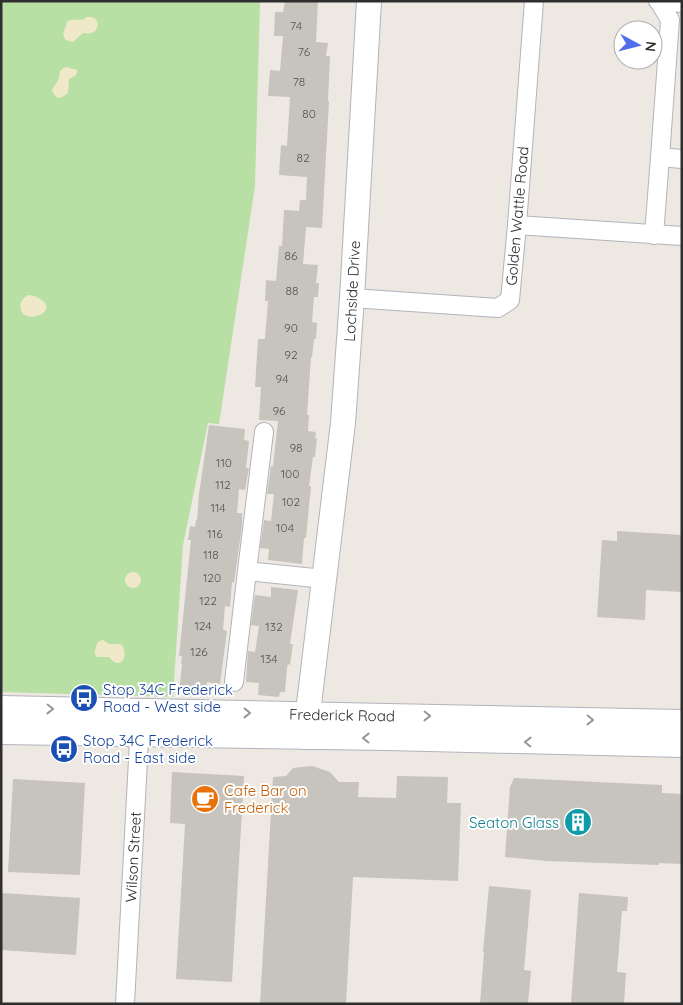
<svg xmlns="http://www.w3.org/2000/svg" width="683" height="1005" font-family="Quicksand,sans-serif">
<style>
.green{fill:#b8dfa4}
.sand{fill:#efe9c9}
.building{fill:#c7c3bd}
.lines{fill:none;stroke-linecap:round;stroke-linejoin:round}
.street-casing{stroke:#b2b4bc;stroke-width:20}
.secondary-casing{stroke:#b2b4bc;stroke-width:26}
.street{stroke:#fff;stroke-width:18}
.secondary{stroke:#fff;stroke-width:24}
.oneway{stroke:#969696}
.labels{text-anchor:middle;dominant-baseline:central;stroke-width:4;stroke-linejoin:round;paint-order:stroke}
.number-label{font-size:12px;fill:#545352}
.street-label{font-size:15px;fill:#2e2e2e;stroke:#fff}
.transit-label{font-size:15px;fill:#164399;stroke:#fff;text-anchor:start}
.food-label{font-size:15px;fill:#c56008;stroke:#fff;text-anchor:start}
.culture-label{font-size:15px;fill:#0d838f;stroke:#fff;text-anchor:end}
</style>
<rect width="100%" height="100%" fill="#eee8e2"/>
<!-- green -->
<path class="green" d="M1,1H260L255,186L219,424L208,423L183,545L173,697L1,692Z"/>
<!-- sand -->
<path class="sand" d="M87,17C100,15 101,30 91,33C89,34 86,33 83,33L73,42L66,40C60,34 66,29 67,22C74,17 79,23 87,17Z
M66,67L77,70V73L75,76L69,79L68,93L61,98L56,97L52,91C54,84 56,85 58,80C62,74 56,71 66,67Z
M28,295C36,295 54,304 43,313C40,316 34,316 30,317L23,314C18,306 20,300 28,295Z
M125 580a8 8 0 1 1 16 0a8 8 0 1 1-16 0Z
M103,640L109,644H118L122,645C130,660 118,670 109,657H97L95,654C95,648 96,641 103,640Z"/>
<!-- building -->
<path class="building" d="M285,1H318L316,42L328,43L326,56H330L328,101H329L322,228L306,227L303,264L318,265L316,283H319L318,297H314L312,322L317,323L316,339H314L312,357H311L307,415H309L308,431L316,432L315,439L317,438L315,457H313L309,486H311L306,538H304L302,564L268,560L269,549L260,548L264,520L271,521L274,494H267L271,466H273L278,421L259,420L261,387H255L258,339H265L268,301H265L266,280L276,281L279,246H282L284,210L299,211L300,200H306L307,177L279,175L281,145L287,146L290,97L268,96L270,70L280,71L283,36H274L275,12H283Z
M209,425L245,429L244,440L249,441L246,468H249L245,490L239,489L237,513H242V526L234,583L232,582L230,607L225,606L223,630L227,631L220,684L207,682L205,695L179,693L182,664L181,663L182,656H179L191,540H188L190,526L195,527L196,520H197L199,494Z
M617,531L682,535V592L646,590L645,620L597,617L602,540L617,541Z
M271,587L298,590L290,644H293L290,665L288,664L287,668L285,692H280L279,697L258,695L259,683L246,682L248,651L255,652L259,626L251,625L255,595L271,597Z
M312,766L330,772L339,782H359L358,797L396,798L397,776L448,777L447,803H461L458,881L353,877L346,1004H260L273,777L286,776L293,768Z
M172,772L244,776L232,982L176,979L185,824L170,823Z
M514,778L662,785V793L682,794V864L659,863V865L547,861L505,857L510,787Z
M13,779L85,783L80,875L8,872Z
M489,886L531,890L524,970L531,971L528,1004H480L484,952H483Z
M1,893L80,898L76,955L1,950Z
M579,893L628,897L627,911H622L617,972L626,973L624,1004H571Z"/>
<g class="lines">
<!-- street casing -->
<g class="street-casing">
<path id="street" d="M658,1H659L670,20L660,157L682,159
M659,1L682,3
M517,225L682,236
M654,235L660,157
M352,298L498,308L510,300L517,225L534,1
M247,571L264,432
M234,682L247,571L324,579
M125,1004L140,722"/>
</g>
<!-- secondary casing -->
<g class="secondary-casing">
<path id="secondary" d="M1,708L682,722
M1,732L387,738L682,745
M305,737L343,423L352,298L369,1"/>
</g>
<!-- street -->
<use href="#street" class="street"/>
<!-- secondary -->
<use href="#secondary" class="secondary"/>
</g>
<!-- one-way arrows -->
<defs><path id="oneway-chevron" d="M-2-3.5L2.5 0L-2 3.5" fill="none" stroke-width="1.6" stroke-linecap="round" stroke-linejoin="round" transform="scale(1.25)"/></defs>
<g class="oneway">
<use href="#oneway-chevron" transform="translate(50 709) rotate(1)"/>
<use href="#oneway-chevron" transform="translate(247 713) rotate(1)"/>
<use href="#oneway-chevron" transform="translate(427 716) rotate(1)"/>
<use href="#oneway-chevron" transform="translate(590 720) rotate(1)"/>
<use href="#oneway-chevron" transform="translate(366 738) rotate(-179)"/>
<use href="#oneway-chevron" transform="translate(528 742) rotate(-179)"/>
</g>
<!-- icons -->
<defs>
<g id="bus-disc" transform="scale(1.4375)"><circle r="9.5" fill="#1a4fb4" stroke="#fff"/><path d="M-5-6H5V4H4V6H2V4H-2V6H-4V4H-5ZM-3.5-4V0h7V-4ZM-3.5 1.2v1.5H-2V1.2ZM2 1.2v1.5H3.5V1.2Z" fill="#fff"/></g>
<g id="cafe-disc" transform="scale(1.4375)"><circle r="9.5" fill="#e8710a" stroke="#fff"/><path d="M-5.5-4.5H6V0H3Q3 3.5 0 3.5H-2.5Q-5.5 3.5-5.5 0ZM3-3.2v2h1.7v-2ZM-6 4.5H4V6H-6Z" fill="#fff"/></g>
<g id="building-disc" transform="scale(1.4375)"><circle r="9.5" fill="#0f9aa8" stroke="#fff"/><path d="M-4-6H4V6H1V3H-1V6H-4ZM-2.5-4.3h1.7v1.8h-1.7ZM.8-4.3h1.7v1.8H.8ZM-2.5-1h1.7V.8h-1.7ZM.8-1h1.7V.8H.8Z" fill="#fff"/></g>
</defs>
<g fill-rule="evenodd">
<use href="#bus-disc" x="84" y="698"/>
<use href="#bus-disc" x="64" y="749"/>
<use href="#cafe-disc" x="205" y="799"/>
<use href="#building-disc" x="578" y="822"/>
</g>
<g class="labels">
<!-- number labels -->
<g class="number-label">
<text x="296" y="25">74</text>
<text x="304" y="51">76</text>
<text x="299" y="81">78</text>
<text x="309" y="113">80</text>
<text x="303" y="157">82</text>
<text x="291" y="255">86</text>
<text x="292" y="290">88</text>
<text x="291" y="327">90</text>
<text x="291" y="354">92</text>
<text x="282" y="378">94</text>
<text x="279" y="410">96</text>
<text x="296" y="447">98</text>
<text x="224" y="462">110</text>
<text x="290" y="473">100</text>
<text x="223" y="484">112</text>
<text x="291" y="501">102</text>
<text x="218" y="507">114</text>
<text x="285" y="527">104</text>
<text x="215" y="533">116</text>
<text x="211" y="554">118</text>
<text x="212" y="577">120</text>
<text x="208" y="600">122</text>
<text x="203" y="625">124</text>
<text x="274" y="626">132</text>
<text x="199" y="651">126</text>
<text x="269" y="658">134</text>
</g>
<!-- street labels -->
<g class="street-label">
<text transform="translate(517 216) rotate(-85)">Golden Wattle Road</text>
<text transform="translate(352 291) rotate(-87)">Lochside Drive</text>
<text transform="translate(342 715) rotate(1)">Frederick Road</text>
<text transform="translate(133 857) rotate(-87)">Wilson Street</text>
</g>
<!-- transit labels -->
<g class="transit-label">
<text x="103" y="689">Stop 34C Frederick<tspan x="103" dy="17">Road - West side</tspan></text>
<text x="83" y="740">Stop 34C Frederick<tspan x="83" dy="17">Road - East side</tspan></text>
</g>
<!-- food labels -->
<g class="food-label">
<text x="224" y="790">Cafe Bar on<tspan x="224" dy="17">Frederick</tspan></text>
</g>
<!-- culture labels -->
<g class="culture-label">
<text x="559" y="822">Seaton Glass</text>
</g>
</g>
<!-- border -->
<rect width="683" height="1005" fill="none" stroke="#2e2e2e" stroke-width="5"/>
<!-- north arrow -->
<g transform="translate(638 45) rotate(97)"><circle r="24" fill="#ffffff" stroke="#ababab"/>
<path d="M0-4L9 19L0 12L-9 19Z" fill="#526feb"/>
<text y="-8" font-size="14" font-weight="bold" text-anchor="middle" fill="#2e2e2e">N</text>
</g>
</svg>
